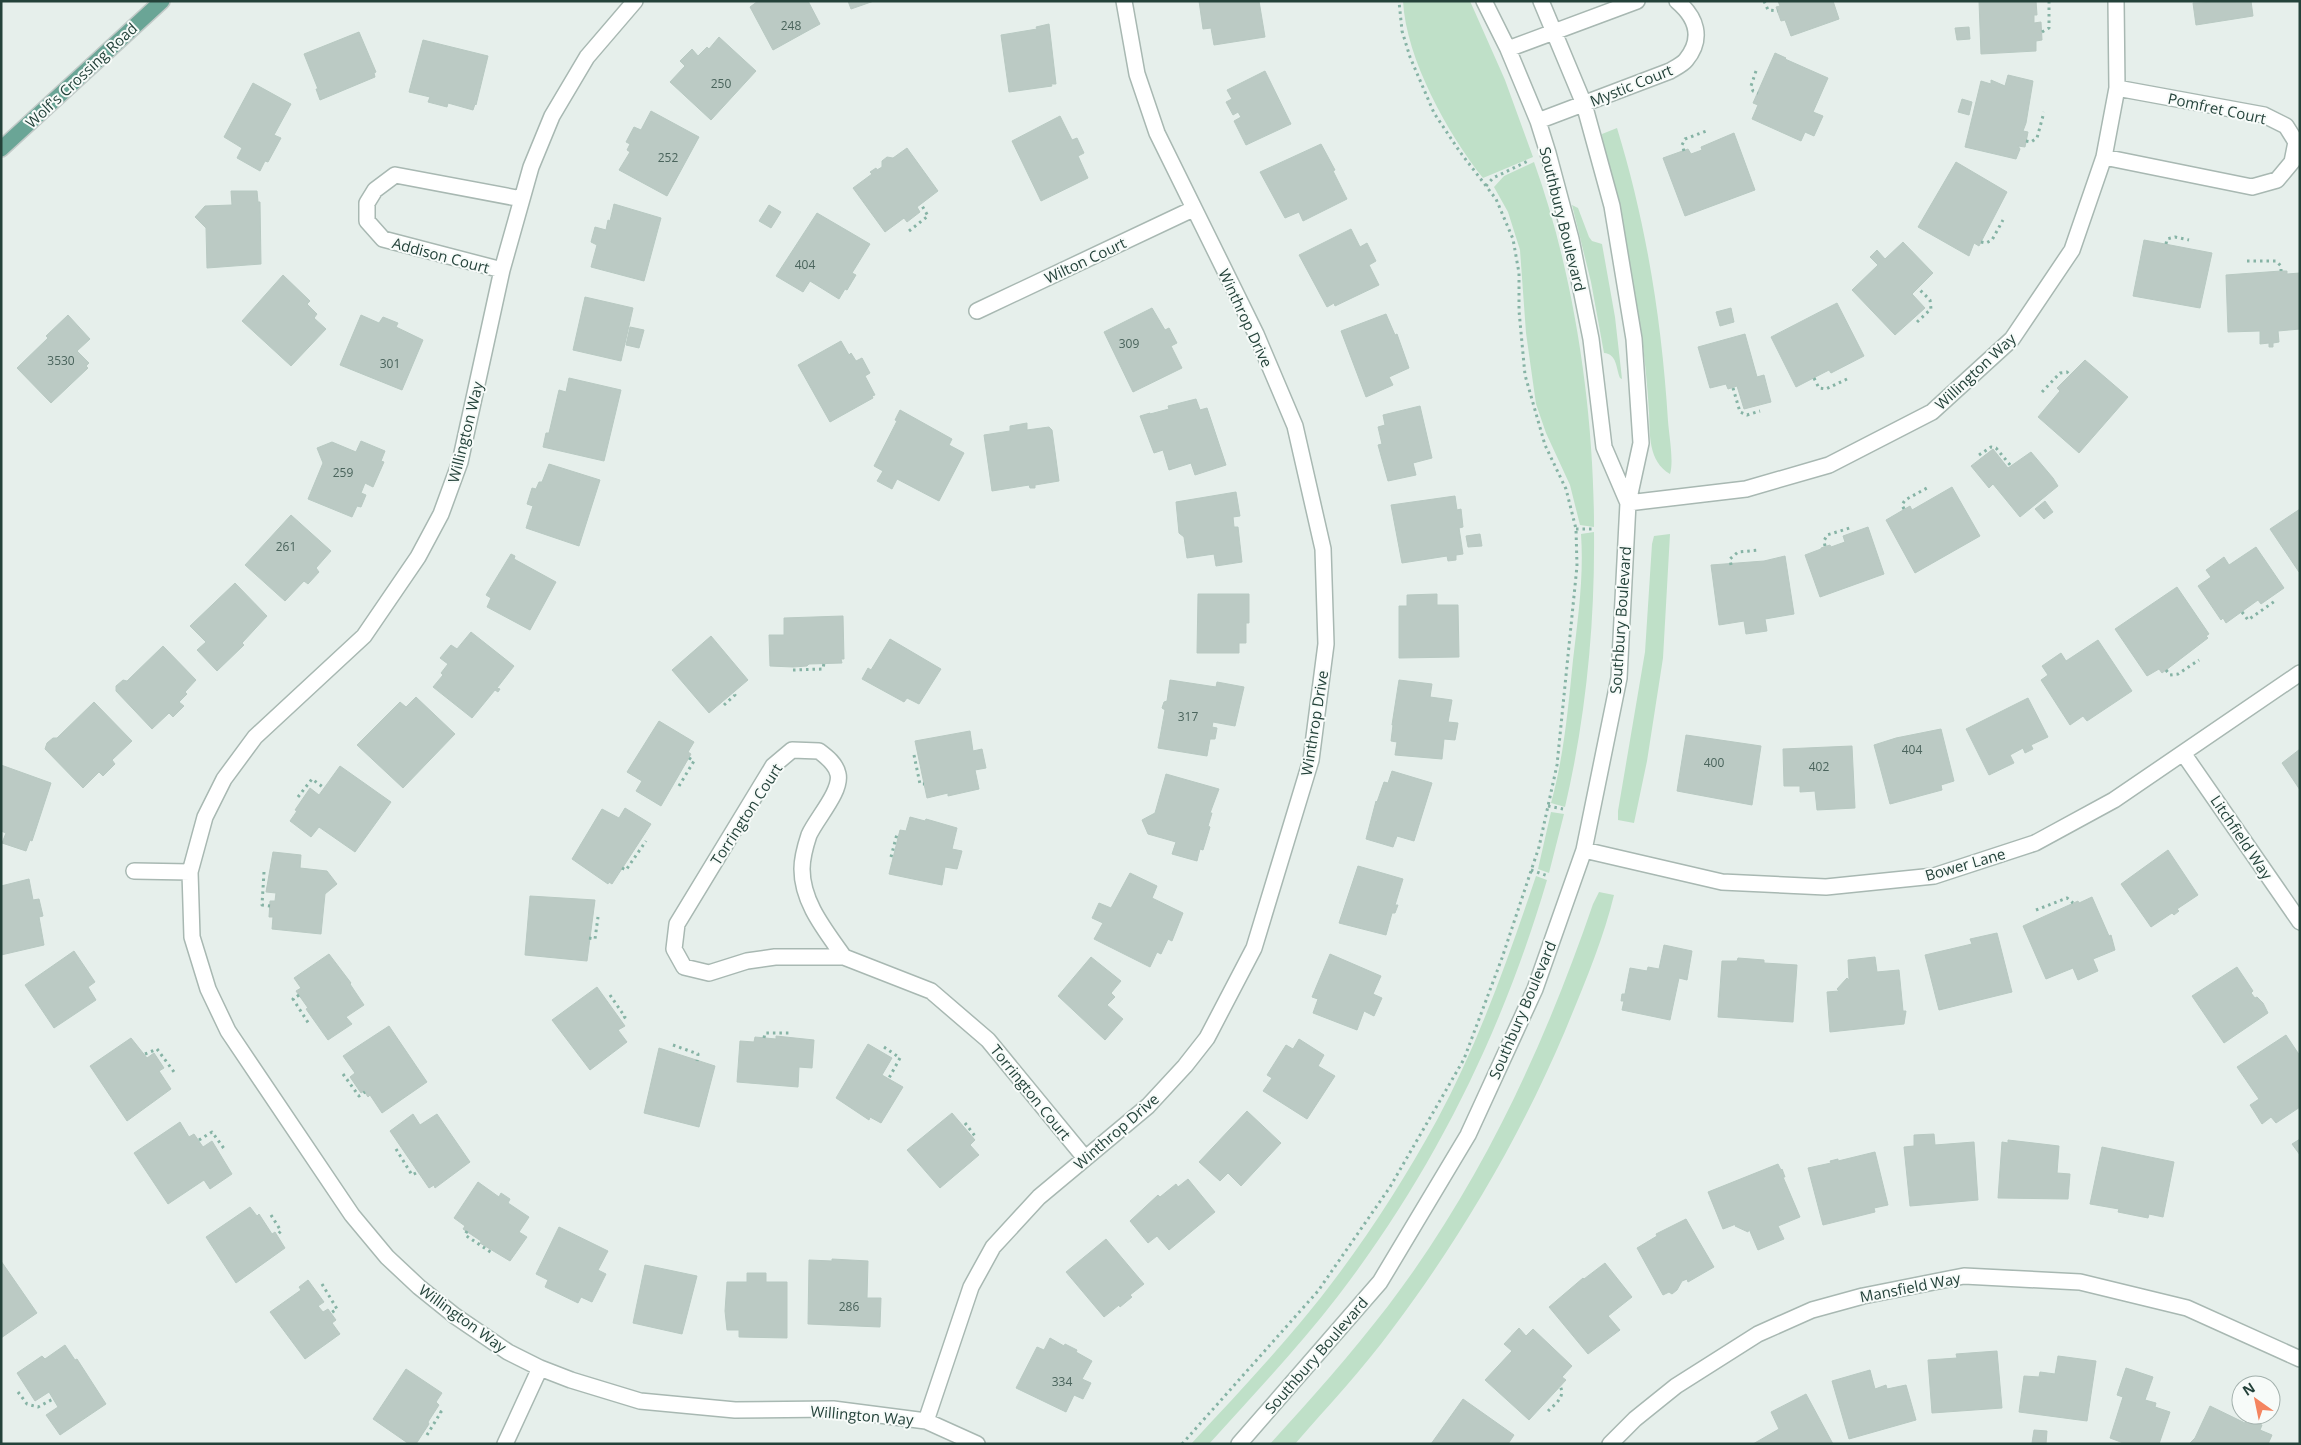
<svg xmlns="http://www.w3.org/2000/svg" width="2301" height="1445" font-family="'Open Sans',sans-serif">
<style>
.green{fill:#bfe0c8}
.building{fill:#bbcac4;stroke:#b8c9c2}
.lines{fill:none;stroke-linecap:round;stroke-linejoin:round}
.minor-casing{stroke:#a8b8b2;stroke-width:18}
.major-casing{stroke:#c2cac8;stroke-width:18}
.path{stroke:#86b3a5;stroke-width:3;stroke-dasharray:2.5 4;stroke-linecap:butt}
.minor{stroke:#fff;stroke-width:15}
.major{stroke:#6aa596;stroke-width:15}
.labels{text-anchor:middle;dominant-baseline:central;stroke-width:4;stroke-linejoin:round;paint-order:stroke}
.number-label{font-size:12px;fill:#4a645c}
.street-label{font-size:15px;fill:#24423a;stroke:#f7fbf9}
</style>
<rect width="100%" height="100%" fill="#e6efeb"/>
<!-- green -->
<path class="green" d="M1403,1H1470L1505,80L1533,157L1483,178C1448,134 1406,59 1403,1Z
M1617,128C1646,222 1662,322 1668,421C1669,435 1674,461 1670,474C1648,461 1650,435 1649,412C1644,322 1625,234 1603,146L1602,134Z
M1534,162C1574,273 1594,409 1594,527L1580,525L1570,485L1546,433L1536,404L1526,333L1520,250L1508,212L1494,187L1504,176Z
M1572,205L1578,208L1589,237L1592,241L1602,244L1615,317L1622,379L1620,378C1616,368 1617,354 1604,353L1591,282Z
M1594,532C1595,624 1586,717 1565,807L1551,803C1564,756 1568,709 1573,660C1578,618 1584,576 1581,534Z
M1670,534L1663,658L1647,761L1634,823L1618,820V811L1645,652L1652,544L1654,536Z
M1551,812L1564,814L1549,873L1538,869Z
M1536,876L1547,880C1503,1030 1434,1171 1338,1296C1298,1348 1253,1395 1209,1444H1191C1228,1404 1265,1365 1300,1323C1352,1261 1398,1191 1437,1120C1479,1042 1508,959 1536,876Z
M1599,892L1614,895C1603,941 1583,987 1565,1031C1520,1137 1462,1236 1393,1328C1363,1369 1328,1406 1295,1444H1270C1311,1399 1351,1354 1388,1306C1480,1185 1544,1047 1593,904Z"/>
<!-- building -->
<path class="building" d="M808,1L820,24L773,50L750,7L758,1Z
M848,1H874L851,9Z
M1199,1H1259L1265,37L1214,45L1211,28L1203,29Z
M1778,1H1833L1839,19L1791,36L1785,20L1781,21L1776,7L1780,6Z
M1979,1H2036L2037,15H2034V23L2041,22L2042,40L2036,41V51L1981,54Z
M2251,1L2253,16L2196,25L2193,3Z
M1049,24L1056,84H1051L1052,86L1009,92L1001,35L1037,29L1036,27Z
M1969,27L1970,39L1957,40L1955,28Z
M359,32L376,72L374,73L375,77L320,100L316,89H318L304,54Z
M719,37L756,71L711,120L670,82L685,66L680,61L692,49L698,56L707,47L709,49Z
M423,40L488,56L476,105L475,104L473,110L448,103L447,107L428,102L430,97L409,92Z
M1775,53L1786,58L1785,59L1828,78L1813,112L1823,116L1814,136L1805,132L1801,141L1752,119L1758,105L1753,103Z
M1265,71L1291,124L1246,145L1234,121L1241,117L1238,112L1233,115L1226,102L1232,99L1227,90Z
M2008,75L2033,81L2026,123L2023,131L2028,132L2025,147L2018,146L2020,149L2016,159L1965,147L1981,81L1991,84V80L2005,86Z
M253,83L291,104L274,135L281,138L268,162L265,161L260,171L237,158L242,148L224,137Z
M1962,99L1972,102L1969,115L1958,112Z
M651,111L699,137L667,196L619,170L630,152L627,150L630,144L626,142L634,127L641,130Z
M1060,116L1072,140L1077,138L1084,153L1078,156L1088,178L1041,201L1012,141Z
M1734,133L1755,190L1685,216L1663,158L1688,149L1691,154L1702,150L1701,147Z
M1321,144L1335,170L1333,171L1347,199L1303,221L1299,212L1285,218L1260,172Z
M907,148L938,191L917,207L920,212L907,222L904,218L885,232L853,188L872,174L870,172L876,168L877,170L882,167V161L887,157L893,158Z
M1956,162L2007,192L1981,242L1979,246L1974,243L1969,256L1918,227Z
M231,191H257L258,202H260L261,264L207,268L206,228L195,217L205,206L232,205Z
M614,204L661,218L644,281L591,267L597,245L591,242L595,227L606,230L608,220L610,221Z
M769,205L781,212L771,228L759,221Z
M817,213L870,244L852,273L856,275L847,290L845,289L839,299L810,281L803,292L776,276Z
M1351,229L1360,247L1367,243L1376,261L1369,265L1379,285L1335,306L1334,303L1327,307L1299,255Z
M2144,240L2212,253L2200,308L2133,296Z
M1903,242L1933,273L1912,294L1925,308L1895,335L1852,290L1878,265L1870,257L1877,250L1885,259Z
M2281,271H2287V274L2300,273V329L2278,331L2279,342L2273,343V347H2269V343L2260,344V331L2228,332L2226,275Z
M283,275L310,301L307,304L317,314L314,318L326,329L291,366L242,321Z
M585,297L633,308L621,361L573,350Z
M1837,303L1864,356L1831,373L1829,370L1796,387L1771,337Z
M1152,308L1165,330L1169,328L1177,343L1171,346L1182,368L1133,392L1104,332Z
M1731,308L1734,322L1720,326L1716,312Z
M1386,314L1395,335L1397,334L1409,368L1389,377L1393,385L1366,397L1341,331Z
M68,315L90,339L77,351L89,363L86,366L88,368L51,403L17,368L48,338L46,336Z
M361,315L379,323L383,317L398,323L396,327L423,340L402,390L340,365Z
M630,327L644,330L639,348L626,345Z
M1745,334L1757,377L1764,375L1771,402L1744,409L1737,386L1728,389L1726,384L1710,388L1698,347Z
M841,341L849,355L851,353L856,361L862,358L870,373L865,376L875,395L872,396L873,398L830,422L798,365Z
M2085,360L2128,397L2079,453L2038,417L2060,391L2057,388Z
M569,378L621,390L604,461L543,447L546,433H549L559,390L566,392Z
M1196,399L1200,410L1207,408L1226,465L1195,475L1191,463L1169,470L1163,450L1154,453L1140,416L1150,413V414L1169,409L1168,406Z
M1420,406L1432,458L1413,463L1416,475L1388,481L1378,445L1382,444L1378,427L1385,425L1383,415Z
M900,410L952,439L949,445L964,453L939,501L897,479L892,489L877,481L883,471L874,466L897,421L895,420Z
M1027,423V430L1049,427L1052,430L1059,481L1035,485V488H1030L1029,485L992,491L984,435L1010,431V426Z
M361,441L385,451L381,461L384,462L373,487L365,483L361,493L366,495L361,507L357,506L352,517L308,499L323,463L317,448L332,442L356,452Z
M1993,449L2008,468L2031,452L2053,478L2058,486L2020,517L1993,484L1989,488L1971,466Z
M549,464L600,480L579,546L526,528L533,506L527,504L532,488L536,489L539,482H542Z
M1952,487L1980,536L1915,573L1886,520L1910,506L1912,510Z
M1236,492L1240,516L1233,517L1234,527H1238L1242,562L1216,566L1214,554L1187,558L1184,537L1179,533L1176,502Z
M1455,496L1457,510L1461,509L1463,527L1459,528L1463,554L1456,555V560L1448,561L1447,556L1402,563L1391,505Z
M2045,501L2053,512L2044,519L2035,509Z
M2300,509V572H2299L2270,529Z
M291,515L331,551L316,568L319,572L308,584L304,581L285,601L245,565Z
M1868,527L1884,574L1820,597L1805,555L1821,549V548L1830,545L1831,547L1845,542L1843,536Z
M1480,534L1482,546L1468,547L1466,536Z
M2256,547L2284,588L2261,604L2258,600L2226,623L2223,618L2221,620L2198,586L2211,577L2206,570L2224,557L2229,565Z
M511,554L515,556L514,559L556,582L530,630L487,607L491,598L486,595Z
M1785,556L1794,614L1765,619L1767,631L1746,634L1744,621L1719,625L1711,565L1764,561Z
M235,583L267,616L242,643L244,645L217,671L197,650L206,642L190,626Z
M2177,587L2209,634L2206,636L2208,638L2162,673L2159,669L2147,676L2115,629Z
M1198,594H1249V623H1246V643H1239V653H1197Z
M1437,594V605H1458L1459,657L1399,658V606H1407V595Z
M843,616L844,659H841L842,663L809,664L807,666L793,667L770,666L769,635H784V618Z
M471,632L514,666L497,688L500,689L498,692L495,690L472,718L433,687L443,675L441,673L448,664L440,658L451,645L457,649Z
M711,636L748,680L709,713L672,670Z
M890,639L941,669L919,704L907,698L904,702L862,679L868,668L871,670Z
M2098,640L2132,691L2087,721L2083,716L2070,725L2041,680L2048,675L2042,666L2061,653L2066,661Z
M163,646L196,680L185,692L187,694L179,702L184,706L173,717L169,713L152,729L116,691V686L123,680L127,681Z
M1170,680L1216,687L1217,682L1244,687L1235,726L1213,722L1212,727L1217,728L1215,739H1210L1207,756L1158,748L1165,710L1162,708L1164,702L1167,701Z
M1399,680L1432,684L1430,697L1452,700L1448,722L1458,723L1455,740L1444,739L1442,759L1395,755L1397,742L1391,741L1393,725H1392Z
M416,697L455,734L403,788L357,745L400,702L406,707Z
M2028,698L2048,737L2031,745L2033,749L2025,753L2023,748L2010,755L2014,763L1989,775L1966,729Z
M94,702L132,741L112,760L115,764L103,776L99,772L83,788L45,749L47,743L53,738H57Z
M659,721L694,742L688,752L691,754L661,806L636,791L642,781L627,772Z
M1941,729L1954,781L1941,785L1942,790L1890,804L1874,745L1896,738Z
M970,731L973,751L982,749L986,768L975,770L979,789L948,796V793L927,798L915,741Z
M1686,735L1761,746L1752,805L1677,791Z
M1852,746L1855,808L1817,810L1815,791L1800,792V786H1784L1783,749Z
M2300,749V790L2282,763Z
M1,765L51,783L32,841L30,840L26,851L2,843L6,833L1,831Z
M340,766L391,802L355,852L319,827L311,837L290,821L297,811L295,810L310,788L319,795Z
M1392,771L1432,783L1414,841L1397,836L1393,847L1366,839L1376,801L1377,802L1384,782L1388,783Z
M1166,774L1219,789L1210,813H1212L1208,826L1210,827L1203,850L1200,849L1197,861L1172,854L1176,842L1148,834L1142,820L1155,813Z
M625,808L651,824L612,884L609,882L608,884L572,859L602,809L619,818Z
M910,817L925,821L926,819L957,828L952,849L962,851L957,869L945,867L942,885L889,874L900,830L906,831Z
M2168,850L2198,895L2177,909L2179,911L2174,915L2172,913L2151,927L2121,884Z
M273,852L301,855L300,868L327,871L337,884L325,894L321,934L272,929L273,917H269L270,901H275L276,893L266,892Z
M1358,866L1403,879L1395,905H1398L1395,913H1392L1386,935L1339,923Z
M1130,873L1157,886L1152,898L1183,913L1172,941L1168,939L1161,954L1157,952L1150,967L1094,939L1103,923L1092,918L1099,903L1111,908Z
M29,879L33,900L39,899L43,916L39,917L44,945L1,955V886Z
M530,896L595,900L587,961L525,955Z
M2092,897L2109,936L2111,935L2115,950L2093,959L2098,971L2078,980L2073,968L2046,979L2023,926L2078,901L2079,903Z
M1997,933L2012,992L1939,1010L1925,955L1972,944L1970,939Z
M1664,945L1692,951L1687,980L1679,978L1670,1020L1622,1010L1624,1001H1621L1622,994H1625L1630,968L1647,971L1648,967L1659,969Z
M74,951L95,982L88,987L96,1000L54,1028L25,985Z
M329,954L351,983L350,984L364,1005L346,1017L352,1024L328,1040L306,1009L308,1008L296,991L301,988L294,978Z
M1330,954L1381,976L1373,994L1382,998L1374,1016L1364,1011L1357,1030L1313,1013L1318,999L1312,997Z
M1091,957L1121,981L1111,993L1115,997L1107,1005L1123,1019L1105,1040L1058,996Z
M1875,957L1877,972L1899,970L1903,1011H1906L1904,1024L1830,1032L1827,992L1839,991L1837,989L1847,978L1849,980L1848,960Z
M1738,958L1764,960V963L1797,965L1793,1022L1718,1017L1722,961H1737Z
M2237,967L2253,991L2251,993L2255,998L2257,997L2263,1003L2268,1013L2224,1043L2192,996Z
M597,987L625,1026L618,1030L627,1042L590,1070L552,1020Z
M389,1026L427,1082L382,1113L370,1095L368,1097L364,1091L361,1093L350,1077L355,1073L343,1056Z
M2286,1035L2300,1056V1107L2276,1123L2271,1117L2262,1124L2250,1105L2259,1099L2237,1067Z
M776,1036L814,1040L812,1068L799,1067L798,1087L737,1082L740,1041L754,1042L755,1037L776,1039Z
M131,1038L147,1058L154,1053L164,1068L159,1071L171,1089L127,1121L90,1066Z
M1299,1039L1324,1055L1318,1066L1335,1076L1307,1119L1263,1091L1272,1078L1267,1075L1286,1045L1293,1049Z
M868,1044L892,1058L882,1075L903,1087L881,1123L870,1117L869,1120L836,1098Z
M659,1048L715,1066L699,1127L644,1113Z
M1247,1111L1281,1143L1241,1186L1228,1173L1220,1181L1199,1162Z
M952,1113L975,1140L970,1145L979,1155L940,1188L907,1150Z
M413,1114L420,1125L437,1114L470,1162L435,1188L434,1185L429,1188L390,1131Z
M180,1122L189,1137L194,1134L203,1147L212,1141L232,1174L210,1189L204,1180L168,1204L134,1153Z
M1934,1134L1935,1145L1974,1142L1978,1200L1910,1206L1904,1147L1914,1146V1135Z
M2300,1139V1155L2292,1144Z
M2008,1140L2059,1146L2057,1173L2070,1174L2068,1199L1998,1198L2002,1142L2008,1143Z
M2102,1147L2174,1162L2163,1217L2149,1214L2148,1218L2118,1212L2119,1209L2090,1204Z
M1875,1152L1888,1205L1874,1208L1875,1212L1823,1225L1808,1168L1831,1163L1830,1161L1838,1159V1161Z
M1778,1164L1781,1170L1782,1169L1785,1177H1783L1800,1217L1778,1226L1784,1239L1758,1250L1749,1229L1748,1232L1735,1226L1736,1224L1723,1229L1708,1192Z
M1188,1179L1215,1212L1169,1250L1157,1236L1148,1243L1130,1221L1158,1195L1160,1197L1176,1184L1178,1187Z
M478,1182L499,1197L501,1193L510,1199L508,1203L529,1217L519,1232L527,1237L510,1261L480,1243L481,1241L463,1229L465,1226L454,1218Z
M250,1207L257,1216L259,1214L272,1234L275,1232L285,1248L236,1283L206,1237Z
M1686,1219L1714,1267L1688,1282L1687,1279L1682,1281L1677,1290L1672,1294L1669,1292L1663,1295L1637,1248L1657,1236L1656,1234Z
M559,1227L608,1251L598,1270L606,1274L592,1302L581,1297L578,1303L545,1287L548,1280L536,1274Z
M1106,1239L1144,1284L1130,1295L1132,1297L1120,1307L1119,1305L1104,1317L1066,1272Z
M832,1259L868,1261L867,1298H881L880,1327L808,1324L809,1260L832,1261Z
M1,1261L37,1313L1,1338Z
M1605,1263L1632,1297L1608,1316L1620,1330L1588,1354L1549,1307L1583,1278L1584,1279Z
M645,1265L697,1276L682,1334L633,1323Z
M747,1273H766V1282H787V1338L739,1337V1330H727L725,1311L727,1282H747Z
M308,1280L324,1302L318,1306L323,1312L328,1309L336,1320L332,1323L340,1334L305,1359L270,1312L301,1290L299,1287Z
M1519,1328L1526,1336L1533,1329L1572,1366L1562,1377L1566,1380L1529,1420L1485,1380L1512,1351L1504,1344Z
M1050,1338L1064,1346L1065,1344L1077,1350L1076,1352L1092,1361L1082,1379L1091,1383L1083,1399L1074,1395L1066,1412L1016,1388L1037,1347L1044,1350Z
M65,1345L75,1360L77,1359L106,1404L60,1435L46,1415L58,1407L49,1392L35,1401L17,1373L42,1356L45,1359Z
M1997,1351L2002,1408L1932,1413L1928,1360L1957,1358L1956,1354Z
M2058,1356L2096,1361L2087,1421L2019,1412L2024,1376L2039,1377L2040,1372L2055,1374Z
M2126,1368L2153,1377L2145,1400L2156,1403L2155,1407L2170,1412L2159,1444H2126L2110,1438L2123,1397L2117,1395Z
M406,1369L442,1393L436,1402L439,1405L428,1422L429,1424L416,1444H409L373,1419Z
M1870,1370L1875,1389L1886,1385L1887,1389L1906,1385L1916,1420L1849,1439L1832,1381Z
M1806,1394L1833,1444H1753L1779,1429L1771,1412Z
M1463,1399L1514,1435L1508,1444H1431Z
M2210,1406L2245,1423L2248,1419L2262,1425L2260,1430L2272,1435L2268,1444L2190,1443L2195,1438Z
M2034,1430L2047,1431L2046,1444L2032,1443Z"/>
<g class="lines">
<!-- minor casing -->
<g class="minor-casing">
<path id="minor" d="M635,1L587,57L552,116L531,167L502,270L460,462L441,514L418,557L364,636L255,737L224,779L205,817L190,872L192,937L208,989L228,1031L352,1215L387,1257L419,1287L455,1316L508,1352L540,1368L571,1380L640,1401L735,1410L833,1409L926,1421L977,1444
M1484,1L1508,49L1538,121L1548,153L1571,239L1591,339L1604,447L1628,503
M1508,49L1637,1
M1538,121L1670,71C1675,68 1683,64 1686,60C1704,38 1696,17 1677,1
M2104,157L2252,187L2277,180L2292,162L2296,142L2286,126L2264,115L2117,88
M502,270L383,239L367,221V203L375,190L395,175L522,199
M977,311L1193,209
M1628,503L1746,489L1829,465L1932,412L2012,339L2072,250L2104,157L2117,88L2116,1
M2183,753L2300,922
M1584,850L1722,882L1826,887L1934,876L2035,843L2114,800L2300,673
M134,871L190,872
M844,957C826,931 802,903 802,869C802,859 806,844 809,835C816,819 842,791 838,774C836,764 827,757 819,751L792,750L773,766L677,924L674,949L684,967L709,973L747,961L775,957H844L931,991L988,1040L1085,1158
M926,1421L971,1287L993,1247L1039,1197L1148,1106L1185,1066L1207,1038L1254,948L1311,760L1326,644L1323,549L1295,426L1256,334L1157,133L1137,74L1124,1
M505,1444L540,1368
M1239,1444L1380,1282L1468,1135L1535,989L1584,850L1619,678L1628,503L1641,443L1634,339L1612,206L1584,104L1541,1
M1610,1444L1635,1419L1676,1386L1758,1334L1812,1310L1863,1296L1964,1276L2080,1282L2187,1308L2300,1359"/>
</g>
<!-- major casing -->
<g class="major-casing">
<path id="major" d="M1,149L162,1"/>
</g>
<!-- path -->
<path class="path" d="M1764,1L1768,10L1778,11
M2042,32L2049,28V2
M1756,71L1751,86L1753,91L1758,93
M2026,141L2031,142L2037,138L2044,112
M1684,151L1682,145L1685,139L1709,130
M1486,186L1493,178L1528,161
M909,231L928,216L921,204
M1981,242L1986,243L1992,240L2003,220
M2166,244L2167,239L2175,237L2189,240
M2247,261H2276L2281,266V271
M1917,322L1931,309L1930,300L1918,288
M1814,378L1819,388L1826,389L1847,379
M1733,388L1740,412L1747,415L1760,411
M2042,392L2060,373L2067,372L2070,375
M1979,455L1991,447L1996,448L2011,466
M1904,509L1902,505L1905,500L1927,488
M1576,529H1594
M1825,546L1824,541L1827,535L1853,527
M1731,565L1730,559L1738,552L1760,550
M2242,612L2248,620L2275,601
M793,670L823,669L824,663
M2166,670L2170,675L2178,674L2199,660
M724,705L735,695L733,692
M914,755L920,784H924
M679,786L694,761L689,758
M298,797L312,779L324,788
M1548,806L1563,809
M891,857L897,834L899,833
M622,868L626,870L646,841
M1531,870L1548,876
M264,872L262,905L270,906
M2036,910L2067,898L2073,903
M589,938L595,939L598,917
M299,995L293,999L309,1024
M610,995L625,1017L620,1020
M764,1038L765,1033H792
M673,1045L698,1054L697,1061
M884,1047L900,1058L889,1078
M145,1054L157,1049L174,1072
M343,1074L359,1096L365,1092
M965,1123L975,1136L973,1138
M199,1140L212,1132L225,1150
M396,1149L412,1175L418,1172
M271,1215L281,1231L277,1235
M467,1231L465,1235L492,1253
M322,1284L337,1309L331,1313
M18,1392L27,1404L38,1407L53,1399
M1548,1411C1555,1404 1566,1397 1560,1386
M427,1435L441,1412L436,1410
M1182,1444L1318,1291L1390,1187L1464,1059L1502,958L1539,847L1557,765L1577,566L1576,529L1566,489L1545,445L1525,375L1519,311V273L1513,239L1496,199L1460,152L1434,113L1410,57L1402,31L1399,1"/>
<!-- minor -->
<use href="#minor" class="minor"/>
<!-- major -->
<use href="#major" class="major"/>
</g>
<g class="labels">
<!-- number labels -->
<g class="number-label">
<text x="791" y="25">248</text>
<text x="721" y="83">250</text>
<text x="668" y="157">252</text>
<text x="805" y="264">404</text>
<text x="1129" y="343">309</text>
<text x="61" y="360">3530</text>
<text x="390" y="363">301</text>
<text x="343" y="472">259</text>
<text x="286" y="546">261</text>
<text x="1188" y="716">317</text>
<text x="1912" y="749">404</text>
<text x="1714" y="762">400</text>
<text x="1819" y="766">402</text>
<text x="849" y="1306">286</text>
<text x="1062" y="1381">334</text>
</g>
<!-- street labels -->
<g class="street-label">
<text transform="translate(81 75) rotate(-43)">Wolf's Crossing Road</text>
<text transform="translate(1631 85) rotate(-22)">Mystic Court</text>
<text transform="translate(2217 108) rotate(12)">Pomfret Court</text>
<text transform="translate(1563 219) rotate(76)">Southbury Boulevard</text>
<text transform="translate(441 255) rotate(15)">Addison Court</text>
<text transform="translate(1085 260) rotate(-25)">Wilton Court</text>
<text transform="translate(1246 318) rotate(65)">Winthrop Drive</text>
<text transform="translate(1975 371) rotate(-43)">Willington Way</text>
<text transform="translate(465 432) rotate(-76)">Willington Way</text>
<text transform="translate(1620 620) rotate(-86)">Southbury Boulevard</text>
<text transform="translate(1314 723) rotate(-81)">Winthrop Drive</text>
<text transform="translate(746 814) rotate(-57)">Torrington Court</text>
<text transform="translate(2242 837) rotate(56)">Litchfield Way</text>
<text transform="translate(1965 864) rotate(-16)">Bower Lane</text>
<text transform="translate(1522 1010) rotate(-67)">Southbury Boulevard</text>
<text transform="translate(1031 1092) rotate(51)">Torrington Court</text>
<text transform="translate(1116 1131) rotate(-41)">Winthrop Drive</text>
<text transform="translate(1910 1287) rotate(-11)">Mansfield Way</text>
<text transform="translate(463 1318) rotate(36)">Willington Way</text>
<text transform="translate(1316 1355) rotate(-49)">Southbury Boulevard</text>
<text transform="translate(862 1415) rotate(5)">Willington Way</text>
</g>
</g>
<!-- border -->
<rect width="2301" height="1445" fill="none" stroke="#24423a" stroke-width="5"/>
<!-- north arrow -->
<g transform="translate(2256 1400) rotate(327)"><circle r="24" fill="#f7fbf9" stroke="#a3b1ad"/>
<path d="M0-4L9 19L0 12L-9 19Z" fill="#f4845f"/>
<text y="-8" font-size="14" font-weight="bold" text-anchor="middle" fill="#24423a">N</text>
</g>
</svg>
